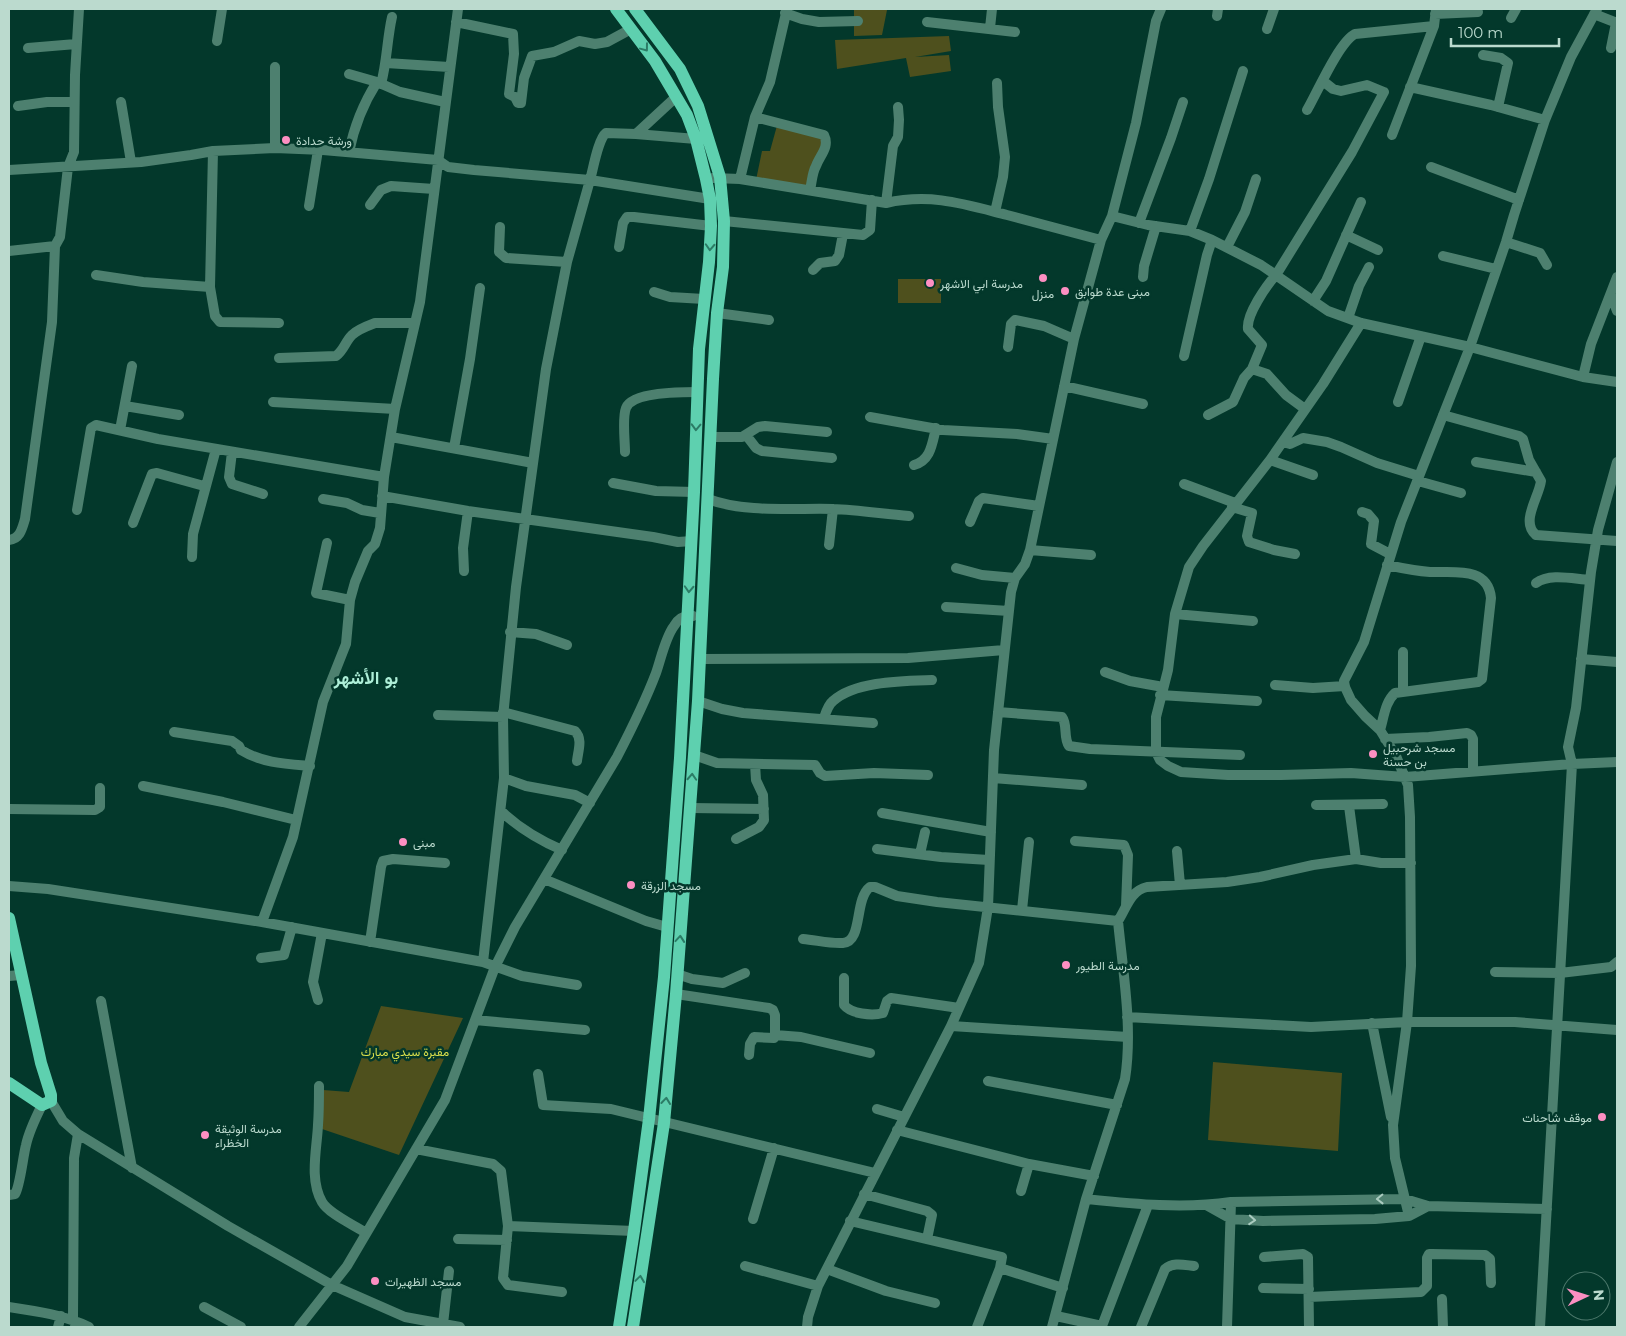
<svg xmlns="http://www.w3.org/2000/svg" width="1626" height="1336" font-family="Montserrat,Vazirmatn,sans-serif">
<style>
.green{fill:#4e501d}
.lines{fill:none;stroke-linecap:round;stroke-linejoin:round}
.minor{stroke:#4d806f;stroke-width:10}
.major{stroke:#5ed0af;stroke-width:12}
.oneway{stroke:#2c7c66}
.oneway2{stroke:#aaccc0}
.poi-dot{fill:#fc8fc2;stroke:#03382b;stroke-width:2}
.labels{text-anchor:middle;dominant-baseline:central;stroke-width:5;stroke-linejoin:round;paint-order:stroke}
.poi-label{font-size:12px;fill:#bbdace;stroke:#03382b;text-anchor:start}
.park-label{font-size:12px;fill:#dadf4b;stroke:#03382b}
.district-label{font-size:18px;font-weight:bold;fill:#aeefd8;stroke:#03382b}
</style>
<rect width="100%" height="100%" fill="#03382b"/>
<!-- green -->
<path class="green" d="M854,9L887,10L882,35L854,36Z
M949,36L951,51L915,57L949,55L951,71L910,77L906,58L837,69L835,40Z
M778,122L824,135L810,190L756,180L762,151H770Z
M898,279H941V303H898Z
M381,1006L463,1018L399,1155L322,1129L323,1090L349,1092Z
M1213,1062L1342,1073L1338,1151L1208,1140Z"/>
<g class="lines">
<!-- minor -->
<path class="minor" d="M785,13L802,19L819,22L858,21
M1435,14L1478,12
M1594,14L1617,23
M1217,16L1218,9
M1511,18L1516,9
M456,22L513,34L514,54L509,94L515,97L518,103H521L524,78L532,56L554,52L579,41L595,44L607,42L631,29
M927,22L1015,32
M990,28L992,9
M1267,29L1274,9
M217,41L222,9
M28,48L76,44
M1611,48L1616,23
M1483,55L1501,58L1508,63L1498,107
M386,63L449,67
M349,74L377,82L400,92L445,102
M381,84C387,62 387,39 392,17
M1410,87L1491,105L1545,120
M121,102L131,162
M18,106L47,102H74
M1307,110C1317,93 1339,42 1355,34L1434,26L1436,9
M755,117L824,135C830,147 820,155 816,166C812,173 812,182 810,190
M636,134L676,97
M1392,135L1434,26
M275,148V67
M349,152C354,127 363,104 377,82
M1431,167L1519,200
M9,170L141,162L191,155L213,151L275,148L323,150L438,160L448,167L474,170L590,180C593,170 598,139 606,133L636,134L696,139
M713,178L740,179L755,117L770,82L787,9
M740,179L886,203C931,193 964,204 1007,215C1038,223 1070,232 1101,240
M886,203L893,146L898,137L899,120L898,107
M370,205L381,190L391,186L434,189
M309,206L318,150
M995,212L1003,177L1005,157L998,107L997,83
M1112,216L1148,225L1190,231L1212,240L1261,265L1328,311L1361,323L1470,347L1583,377L1617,382
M724,221L863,235L870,230L872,200
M1139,223L1171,138L1183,102
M500,227L499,252L506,258L567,262
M1190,231L1209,179L1243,71
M1346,235L1378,250
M1506,242L1540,253L1547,265
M619,247L623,223L627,217H634L711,226
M1227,247L1245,212L1256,179
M9,251L55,246
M1443,256L1496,269
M813,270L820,263L835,261L839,255L843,234
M96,275L143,282L210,287L213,151
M1143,277L1144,266L1156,226
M210,287L215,316L220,322L279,323
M654,292L670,297L704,299
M1611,295L1617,311
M1313,301L1326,281L1361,202
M717,313L769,320
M1348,318L1359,286L1369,267
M1361,323L1323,384L1270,460L1203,546L1189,567L1175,614L1168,670L1156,717V752L1160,760L1168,766L1181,772L1228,775H1281L1351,773L1405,777L1572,764L1617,762
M1008,347L1011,324L1015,320L1044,326L1074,339
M1184,356L1207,255L1212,240
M279,358L336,356C344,350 345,342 352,335C357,330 367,326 375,323H415
M1252,369L1267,374L1286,395L1305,409
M1583,377L1591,344L1617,277
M1064,386L1143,404
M273,402L395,409
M1398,402L1421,336
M125,406L179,415
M1208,415L1233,402L1244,378L1252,369L1262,345L1248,329C1246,315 1266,286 1276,275L1352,152L1384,92L1367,85L1341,91L1333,89L1323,81
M1443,415L1519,436L1523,439L1529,460L1541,481C1539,497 1520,522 1536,535L1617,541
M870,417L943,430L1017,434L1053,439
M120,430L132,366
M746,435L756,448L762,451L832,458
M391,437L533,463
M711,437H742L758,427L765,426L827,432
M1283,442L1290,444L1303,438L1327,442L1341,447L1377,463L1419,476
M454,448L470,359L480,288
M232,452L229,477L232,484L263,494
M625,452C625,440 622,418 626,408C632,392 682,392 697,392
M1270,460L1313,475
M1476,462L1536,472
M914,465C931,460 932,444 936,428
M1418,481L1461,493
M613,483L656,491L694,492
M1184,484L1235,503
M382,496L468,511L653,537L678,542L692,541
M323,499L347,503L362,510L380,513
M708,499C744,513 794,508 833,509C858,510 884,514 909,516
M1232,507L1252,513L1247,536L1249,542L1274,550L1295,554
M77,510L91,428L96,425L158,439L384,477
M1362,512L1368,514L1374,521L1371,544L1390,554
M970,522L979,501L983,498L1039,506
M133,523L152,474L157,473L204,486
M9,540C20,539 22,529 25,519L52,322L55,246L60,237L68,167L74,152L75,75L79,9
M327,543L316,593L350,600
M829,545L833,509
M1030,550L1091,555
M192,557L193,534L216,449
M956,568L982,575L1015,578
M464,571L463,548L468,511
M1536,583C1550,573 1573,579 1590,580
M946,607L1009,611
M1175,614L1253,621
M510,632L536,634L567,645
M700,659L908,658L1004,650
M1581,659L1617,662
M1105,672L1130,681L1163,687
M1275,685L1313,688L1345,686
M1403,692V652
M1160,695L1257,701
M698,701L722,709L743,713L873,723
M503,712L575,731C583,739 578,751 577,761
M998,712L1062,717C1068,725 1063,737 1069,746L1090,749L1240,755
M438,715L503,717
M824,718C826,712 828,705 833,701C855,681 903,681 932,680
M1380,730C1384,717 1385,702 1395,693L1478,682L1482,679L1491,598C1488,566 1454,573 1430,572C1416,571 1401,568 1387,565
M174,732L232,741L239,746L241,750C262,763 286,764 310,766
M1385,739L1429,737L1467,733L1471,735L1473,739V772
M694,755L717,763L815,765L820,773L825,776L874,773L928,775
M504,778L526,786L575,795L590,803
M993,778L1082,785
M143,786L223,802L296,820
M1316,805L1383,804
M1349,806L1356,859
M691,808L764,809
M9,809L95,810L100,807V788
M501,811C519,828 539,840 562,850
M882,813L991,832
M736,839L759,827L764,820L763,795L756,780L755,764
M1075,841L1124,845L1128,855L1126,906
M877,849L941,857L989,860
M1177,851L1180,885
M920,854L925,832
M544,879L646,921L667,927
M9,886L48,889L262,922L483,962L522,976L577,985
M1022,910L1029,842
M1118,921C1127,907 1130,891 1147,887L1227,882L1260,877L1313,865L1356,859L1381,863H1411
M262,922L293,837L323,702L346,644L350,600L355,582L368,551L375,544L380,528L384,477L395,409L420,302L458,9
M803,939C816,940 830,944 843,943C863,942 854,899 870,887H875L897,896L937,902L1118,921C1123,973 1133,1028 1125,1079L1086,1199L1052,1327
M370,942L381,867L383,861L393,859L445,863
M261,958L284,955L292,927
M483,962L504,778L503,717L516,587L546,369L567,262L590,180L710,199
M1495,972L1560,973L1611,967L1617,962
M677,974L692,979L723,983L745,973
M9,976L21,975
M844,978V1005C851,1014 872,1016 883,1013L887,1001L891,998L959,1008
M676,994L769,1008L773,1010L775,1015V1035L801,1037L870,1053
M318,1000L313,982L322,933
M101,1001L132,1168
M1127,1017L1311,1027L1407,1022H1515L1617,1030
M475,1020L585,1030
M1372,1023L1391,1117
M951,1026L1128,1037
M749,1055L750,1044L754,1037L774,1038L775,1035
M538,1074L543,1105L611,1109L875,1173
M988,1081L1117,1105
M319,1086C319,1099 319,1112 318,1125C317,1149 309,1179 322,1202C329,1214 354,1225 366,1233
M51,1101L63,1121L78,1134L228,1226L332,1285L405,1317L460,1327
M877,1109L904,1117
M897,1130L1029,1164
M416,1149L493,1164L501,1171L508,1226L503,1278L508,1285L562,1292
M1021,1191L1029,1164L1094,1176
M864,1194L927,1211L932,1215L927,1239
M9,1195L15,1194C20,1187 23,1156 26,1145C29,1131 36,1117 42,1105
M1086,1199C1135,1204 1183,1209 1231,1202L1405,1199L1428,1206L1547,1209
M1206,1205L1231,1219L1263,1221L1375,1219L1409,1216L1428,1206
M1409,1216L1395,1158L1393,1125L1407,1022L1411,966L1410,817L1408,785L1396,756L1380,730L1365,716L1351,700L1345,687L1344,681L1364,642L1401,522L1470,347L1506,242L1514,215L1545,120L1571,57L1597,9
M753,1219L774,1148
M850,1221L1002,1257L1000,1268L977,1327
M508,1226L634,1231
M458,1239L507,1240
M1264,1257L1303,1254L1308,1257L1309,1327
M745,1266L818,1286
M1000,1268L1063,1288
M827,1269L886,1291L935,1303
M1263,1288L1309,1289
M1309,1297L1421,1292L1427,1286V1258L1429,1254H1432L1485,1255L1490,1259L1491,1283
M1442,1299L1443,1327
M9,1307C36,1311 64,1315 89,1327
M204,1307L241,1327
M1056,1316L1102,1326L1148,1205
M443,1324L449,1271
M58,1327L61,1316
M76,1327L73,1319L74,1158L78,1134
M299,1327L347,1266L445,1100L495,967L515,927L617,757C631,730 645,702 656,673C661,659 665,638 674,626C678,619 684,615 693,616
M807,1327L808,1317L818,1286L951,1026L979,963L988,907L994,750L1011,592L1015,578L1025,564L1030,550L1074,339L1101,240L1112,216L1136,123L1156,21L1161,9
M1141,1327L1165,1269C1173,1262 1184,1265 1194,1266
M1227,1327L1231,1202
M1540,1327L1572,764L1568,747L1576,708L1591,572L1598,530L1617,462"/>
<!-- major -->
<path class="major" d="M616,9L655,61L687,115L696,139L706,179L710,199L711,226L709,262L699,349L694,492L680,758L664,977L649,1119L634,1231L619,1327
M9,918L41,1063L51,1095V1101L42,1105L9,1083
M633,1327L664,1123L676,994L698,701L713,379L717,313L723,267L724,221L720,177L698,106L680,69L635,9"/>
</g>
<!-- one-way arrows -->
<defs><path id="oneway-chevron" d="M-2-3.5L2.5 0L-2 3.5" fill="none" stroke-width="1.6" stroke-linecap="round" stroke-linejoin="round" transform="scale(1.25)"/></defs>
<g class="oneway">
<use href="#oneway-chevron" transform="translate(645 48) rotate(53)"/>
<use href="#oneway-chevron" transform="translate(710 247) rotate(93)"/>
<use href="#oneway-chevron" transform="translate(696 427) rotate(92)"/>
<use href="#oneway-chevron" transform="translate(689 589) rotate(93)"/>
<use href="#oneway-chevron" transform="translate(692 777) rotate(-87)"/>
<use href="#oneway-chevron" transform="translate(680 939) rotate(-85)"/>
<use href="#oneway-chevron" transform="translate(666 1101) rotate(-84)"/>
<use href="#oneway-chevron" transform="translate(640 1279) rotate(-82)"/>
</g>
<g class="oneway2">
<use href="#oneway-chevron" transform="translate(1380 1199) rotate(179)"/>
<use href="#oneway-chevron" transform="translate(1252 1220) rotate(4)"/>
</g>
<!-- markers -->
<g class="poi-dot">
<circle cx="286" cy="140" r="5"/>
<circle cx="1043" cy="278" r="5"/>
<circle cx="930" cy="283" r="5"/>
<circle cx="1065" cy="291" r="5"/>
<circle cx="1373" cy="754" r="5"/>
<circle cx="403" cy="842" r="5"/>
<circle cx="631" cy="885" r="5"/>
<circle cx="1066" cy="965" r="5"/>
<circle cx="1602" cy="1117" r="5"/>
<circle cx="205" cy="1135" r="5"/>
<circle cx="375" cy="1281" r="5"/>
</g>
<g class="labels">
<!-- poi labels -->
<g class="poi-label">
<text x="296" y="140">ورشة حدادة</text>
<text x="940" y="283">مدرسة ابي الاشهر</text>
<text x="1075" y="291">مبنى عدة طوابق</text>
<text x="1043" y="293" text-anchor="middle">منزل</text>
<text x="1383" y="747">مسجد شرحبيل<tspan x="1383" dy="14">بن حسنة</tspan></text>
<text x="413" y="842">مبنى</text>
<text x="641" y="885">مسجد الزرقة</text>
<text x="1076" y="965">مدرسة الطيور</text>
<text x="1592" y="1117" text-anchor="end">موقف شاحنات</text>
<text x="215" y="1128">مدرسة الوثيقة<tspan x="215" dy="14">الخظراء</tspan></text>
<text x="385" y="1281">مسجد الظهيرات</text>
</g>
<!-- park labels -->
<g class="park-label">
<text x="405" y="1051">مقبرة سيدي مبارك</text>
</g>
<!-- district labels -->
<g class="district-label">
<text x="366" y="678">بو الأشهر</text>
</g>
</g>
<!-- border -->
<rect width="1626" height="1336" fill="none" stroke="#bbdace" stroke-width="20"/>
<!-- north arrow -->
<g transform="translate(1586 1296) rotate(86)"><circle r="24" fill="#03382b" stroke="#4d796c"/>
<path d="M0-4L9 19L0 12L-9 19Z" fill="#fc8fc2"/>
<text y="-8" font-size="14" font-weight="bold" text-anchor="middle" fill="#bbdace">N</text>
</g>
<!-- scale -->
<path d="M1451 38v8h108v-8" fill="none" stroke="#bbdace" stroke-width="2.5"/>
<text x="1458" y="38" font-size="15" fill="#bbdace" stroke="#03382b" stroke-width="4" paint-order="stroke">100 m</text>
</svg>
